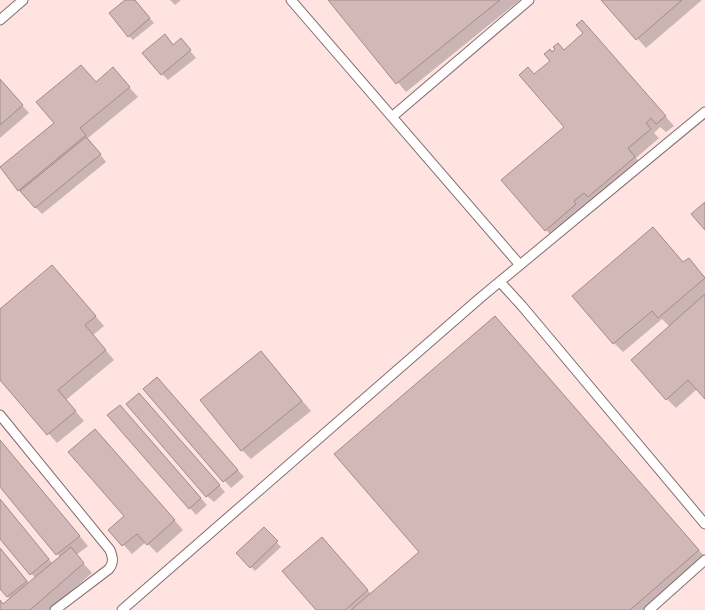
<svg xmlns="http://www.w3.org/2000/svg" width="705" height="610" font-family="'Open Sans',sans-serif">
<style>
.shadow{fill:#0003}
.building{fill:#d2b9b7;stroke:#a38b89}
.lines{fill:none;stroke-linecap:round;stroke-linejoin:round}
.service-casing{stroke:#846d6c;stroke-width:11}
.service{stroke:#fff;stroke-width:9}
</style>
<rect width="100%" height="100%" fill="#fee3e1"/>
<!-- shadow -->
<path class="shadow" d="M126,0H134L154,23L133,40L129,36Z
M170,0H181L175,5Z
M329,0H520L406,92Z
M603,0H702L646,48Z
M582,21L674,126L666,132L660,127L654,133L659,138L636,158L643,166L555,239L546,230L565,127L551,61L552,53L564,51L585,34Z
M165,36L174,46L187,47L196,58L168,80L162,74Z
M81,66L96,83L113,69L138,97L88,138L106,162L42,214L19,190L56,123Z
M0,80L29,113L0,138Z
M684,263L697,269L705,277V398L697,389L676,408L667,399L670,327L662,319L623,352L614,343Z
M61,276L104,326L93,335L114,360L66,400L84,421L57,443L0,378V311Z
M504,326L705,557L649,610H318L331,548L371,594L420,552Z
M261,352L311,411L251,459L242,450Z
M164,386L244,477L231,488L144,390Z
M146,401L225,492L214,502L207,496Z
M126,413L207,505L196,515L190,508Z
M104,439L183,530L157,553L146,542L132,554L110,530L126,516Z
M0,440L88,546L76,555L92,573L49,610H0V601L4,606L11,600L0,587V548L30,584L36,579L0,537V499L53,564L61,558L0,485Z
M264,529L281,547L255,571L238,553Z"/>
<!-- building -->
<path class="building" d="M125,0H135L150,18L128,37L109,13Z
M328,0H500L396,84Z
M601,0H682L636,40Z
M582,20L666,116L656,124L651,118L646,123L651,129L628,148L635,157L588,197L584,193L574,201L576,204L545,231L501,180L564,127L519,75L528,67L534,74L550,61L544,54L550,49L552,52L555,49L553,47L558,43L564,50L583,33L576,25Z
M165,34L173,45L181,38L191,50L161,75L142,53Z
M81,65L96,82L113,67L130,87L80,128L86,135L18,191L0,167L54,123L36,102Z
M0,79L23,105L0,125Z
M86,137L101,154L35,208L20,191Z
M705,202V230L691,214Z
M653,227L683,262L689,258L705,278L658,318L652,311L613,344L572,296Z
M52,265L96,316L85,325L106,350L58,390L76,411L47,435L0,380V309Z
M705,294V399L688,380L666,400L631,360Z
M495,316L699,550L630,610H351L419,552L334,454Z
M261,351L302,401L241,451L200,400Z
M157,377L238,470L223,482L143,389Z
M139,393L220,485L206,497L126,404Z
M120,405L201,498L189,509L107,415Z
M95,429L175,520L147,545L137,534L122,546L108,530L124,516L68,452Z
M0,440L80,536L56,555L0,487Z
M0,499L49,559L30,575L0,539Z
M264,527L278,541L250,568L236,553Z
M322,537L368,590L345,610H316L282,571Z
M71,547L84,563L30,610H0V600L3,604Z
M0,548L27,581L7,597L0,589Z"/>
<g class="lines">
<!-- service casing -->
<g class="service-casing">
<path id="service" d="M291,0L520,265
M0,20L23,0
M393,116L529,0
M500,282L522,306L705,524
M0,415L110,550C113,558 114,562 109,569L55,610
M122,610L480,298L705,112
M649,610L705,560"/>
</g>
<!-- service -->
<use href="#service" class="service"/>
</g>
</svg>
